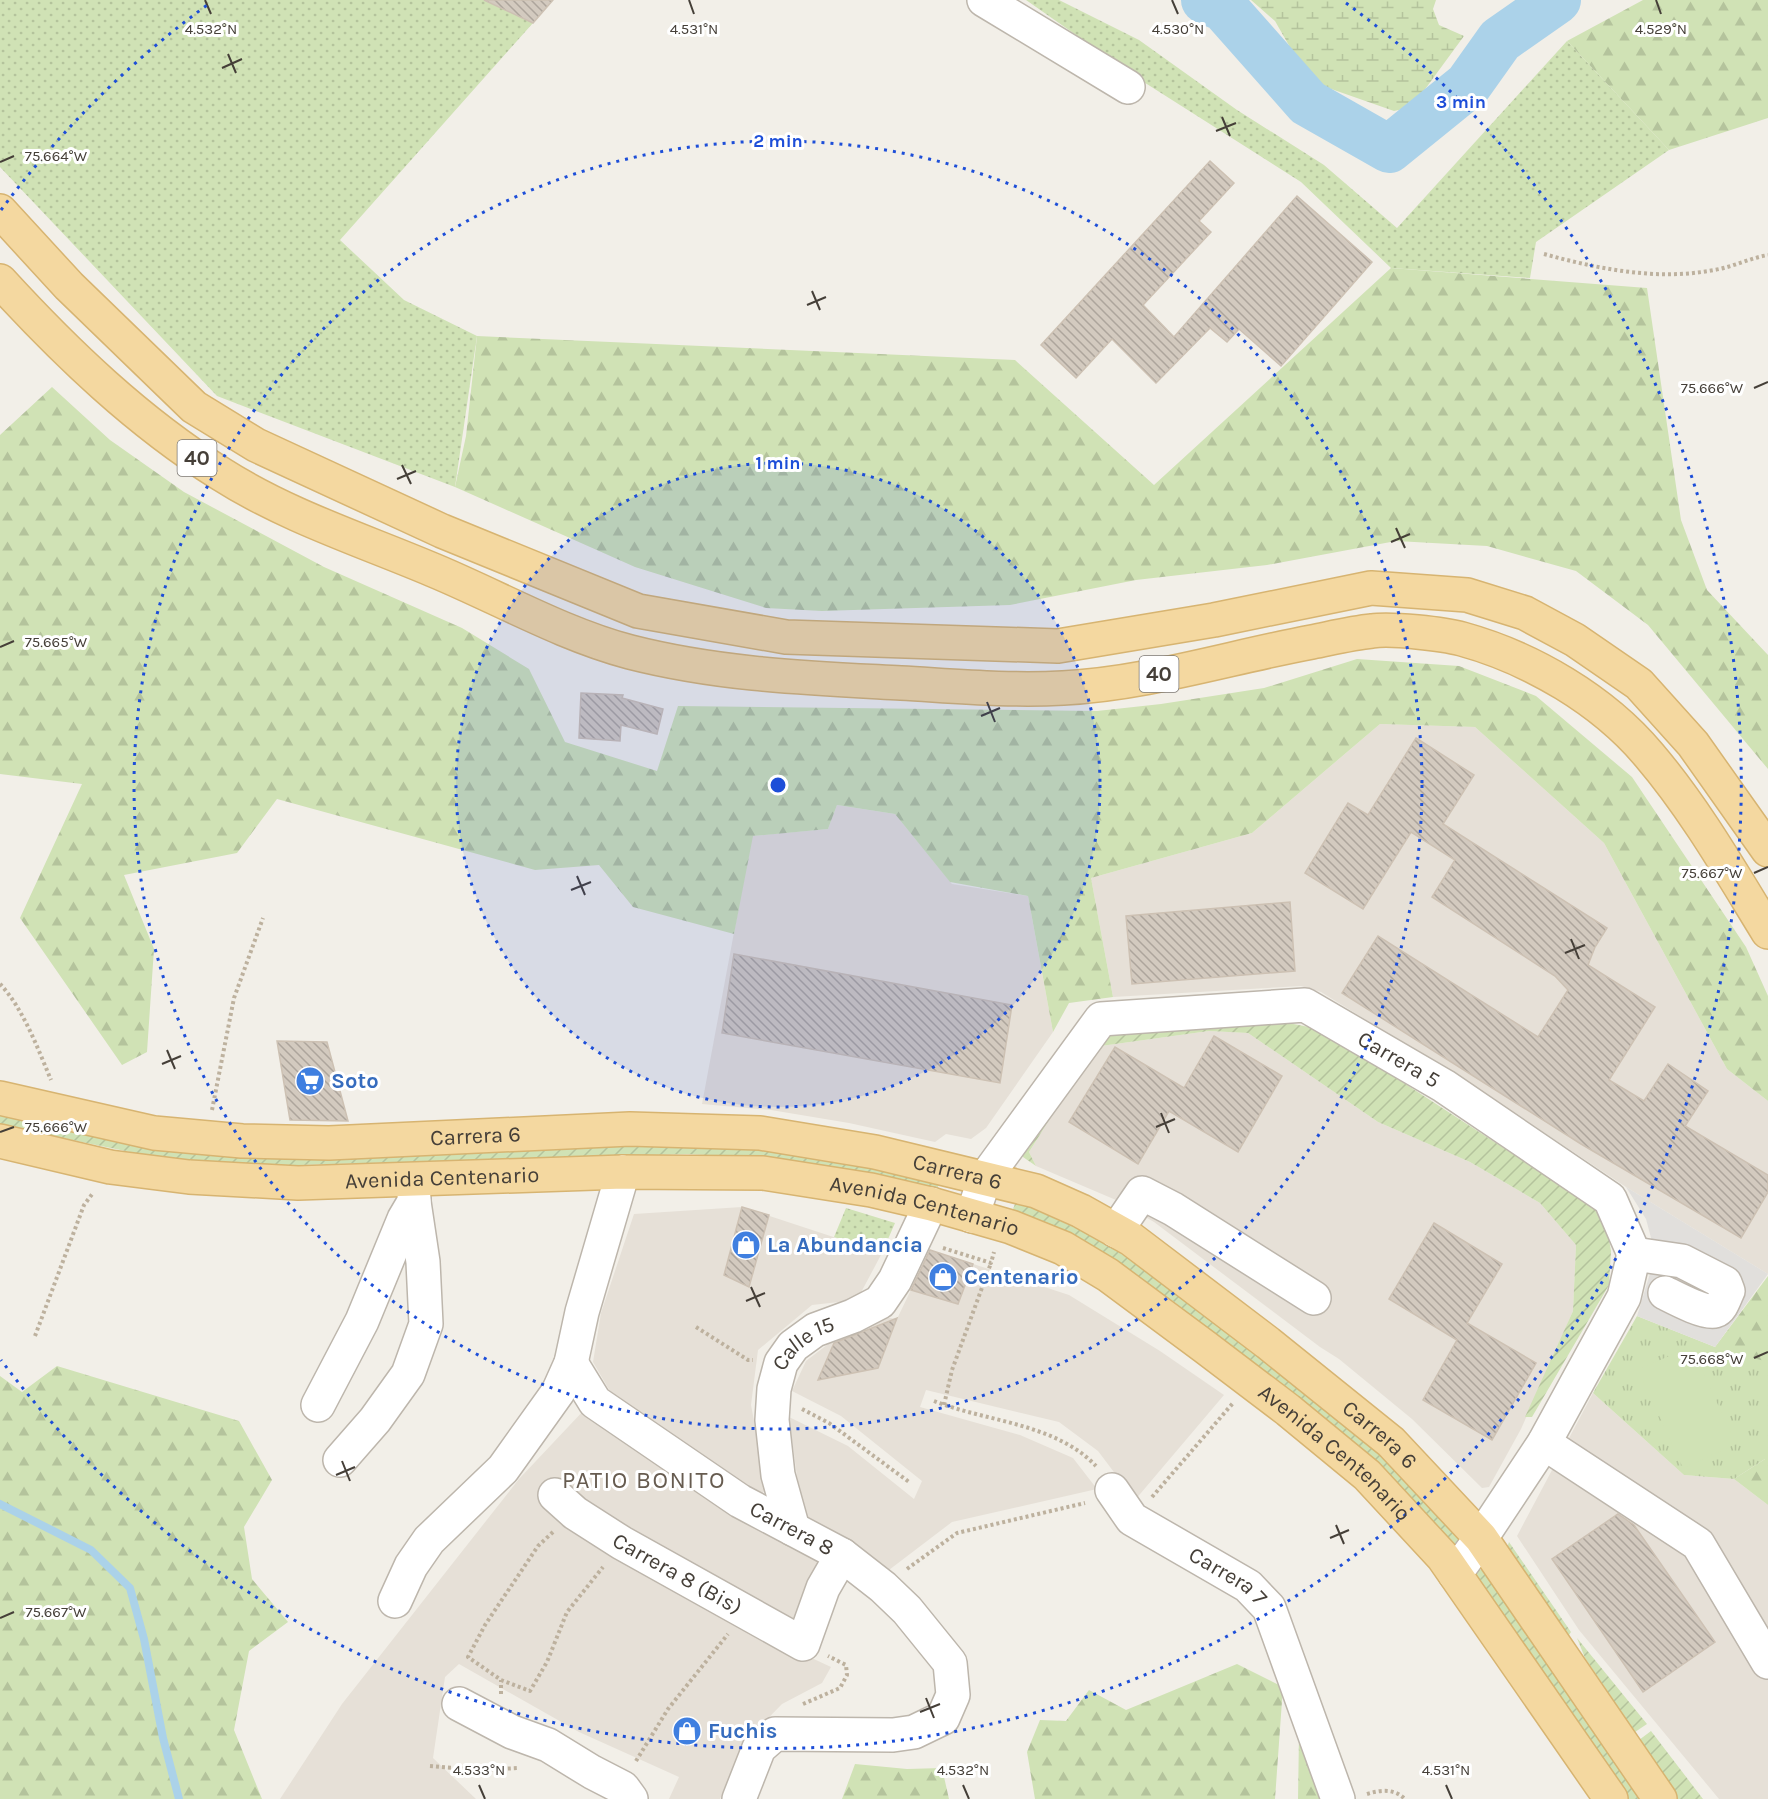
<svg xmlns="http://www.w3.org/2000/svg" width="1768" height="1799" font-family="Karla,sans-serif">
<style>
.residential{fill:#e6e0d7}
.grass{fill:url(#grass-dots)}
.forest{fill:url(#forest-firs)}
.wetland{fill:url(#wetland-marsh)}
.park{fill:url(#park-tufts)}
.garden{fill:url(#garden-furrows)}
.pitch{fill:#d0e2b5}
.parking{fill:#e1dfdc}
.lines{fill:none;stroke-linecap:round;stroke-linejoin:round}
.stream{stroke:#abd2e9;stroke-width:8}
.river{stroke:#abd2e9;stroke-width:48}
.building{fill:url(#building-back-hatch);stroke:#cdc1b3;stroke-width:1.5}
.minor-casing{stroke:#bdb6ac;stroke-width:36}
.major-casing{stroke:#d7b471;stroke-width:36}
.path{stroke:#bdb19e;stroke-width:4;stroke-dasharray:3 3;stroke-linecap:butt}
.minor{stroke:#fff;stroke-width:33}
.major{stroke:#f4d8a0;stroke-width:33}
.ticks{fill:none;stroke:#453f38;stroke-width:2}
.ring{fill:none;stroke:#1d4ed8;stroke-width:3;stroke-dasharray:3 6}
.labels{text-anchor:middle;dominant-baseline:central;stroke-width:6;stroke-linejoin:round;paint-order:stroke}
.shield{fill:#fff;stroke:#7d7974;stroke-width:1.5}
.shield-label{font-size:21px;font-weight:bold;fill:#453f38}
.street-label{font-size:22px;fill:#453f38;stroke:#fff}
.shop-label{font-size:22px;font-weight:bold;fill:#366cbe;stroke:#fff;text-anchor:start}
.neighbourhood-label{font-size:24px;letter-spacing:1.5px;fill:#675c50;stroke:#fff}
.ticks-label{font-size:15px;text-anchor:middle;fill:#453f38;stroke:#fff;stroke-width:6;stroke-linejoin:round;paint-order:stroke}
.centre{fill:#1d4ed8;stroke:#fff;stroke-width:3}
.ring-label{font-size:18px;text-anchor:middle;font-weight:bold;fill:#1d4ed8;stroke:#fff;stroke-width:6;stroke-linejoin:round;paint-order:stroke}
</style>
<defs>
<pattern id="grass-dots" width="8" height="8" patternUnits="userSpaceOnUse" patternTransform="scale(1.5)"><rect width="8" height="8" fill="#d0e2b5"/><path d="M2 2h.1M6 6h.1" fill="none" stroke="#b4c39c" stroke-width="1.8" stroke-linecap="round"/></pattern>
<pattern id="forest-firs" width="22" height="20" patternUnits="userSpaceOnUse" patternTransform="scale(1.5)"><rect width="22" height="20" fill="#d0e2b5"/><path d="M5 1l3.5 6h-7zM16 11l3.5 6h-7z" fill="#b4c39c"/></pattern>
<pattern id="wetland-marsh" width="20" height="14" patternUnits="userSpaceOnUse" patternTransform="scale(1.5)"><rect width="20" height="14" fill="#d0e2b5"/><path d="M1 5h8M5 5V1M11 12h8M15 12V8" fill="none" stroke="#b4c39c"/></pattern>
<pattern id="park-tufts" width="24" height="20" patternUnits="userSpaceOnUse" patternTransform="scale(1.5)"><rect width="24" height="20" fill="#d0e2b5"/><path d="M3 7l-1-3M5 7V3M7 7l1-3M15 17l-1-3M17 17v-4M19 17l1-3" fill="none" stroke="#b4c39c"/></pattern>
<pattern id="garden-furrows" width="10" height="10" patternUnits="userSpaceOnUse" patternTransform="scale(1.5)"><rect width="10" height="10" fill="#d0e2b5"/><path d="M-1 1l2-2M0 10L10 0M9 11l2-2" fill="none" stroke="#b4c39c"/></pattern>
<pattern id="building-back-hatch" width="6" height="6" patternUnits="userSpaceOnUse" patternTransform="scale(1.5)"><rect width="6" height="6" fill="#d3cabf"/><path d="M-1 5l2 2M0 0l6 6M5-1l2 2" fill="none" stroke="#ada59c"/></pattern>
</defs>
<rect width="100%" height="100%" fill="#f2efe8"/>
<!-- residential -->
<path class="residential" d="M1380,724L1475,727L1604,843L1727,1069L1768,1101V1274L1626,1187L1486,1094L1321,992L1301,986L1113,997L1091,878L1252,833Z
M837,805L895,814L952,884L1028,896L1053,1032L986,1128L971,1139L946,1134L935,1142L849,1123L771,1110L702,1104L752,836L828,829Z
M1209,1031L1248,1033L1378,1122L1470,1162L1540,1203L1576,1245L1573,1311L1521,1429L1489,1487L1482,1488L1412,1419L1339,1359L1320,1347L1154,1222L1116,1200L1036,1166L1029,1152L1087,1060L1101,1046Z
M742,1207L882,1253L857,1300L812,1305L758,1350L751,1405L767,1489L761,1494L611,1393L593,1362L601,1313L634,1214Z
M930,1250L1069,1295L1160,1351L1224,1395L1135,1500L1098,1451L1059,1422L926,1390L920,1407L1020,1435L1073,1458L1097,1489L952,1522L885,1573L808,1523L801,1506L789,1417L848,1446L914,1499L922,1481L841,1416L792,1391L806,1361L836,1338L883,1317L897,1319Z
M1593,1393L1684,1475L1734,1479L1768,1505V1799H1719L1579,1630L1517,1536Z
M585,1409L821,1556L788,1647L831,1667L822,1683L782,1704L747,1740L720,1799H669L679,1777L579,1732L459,1664L445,1677L433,1758L476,1799H280L342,1704L519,1479Z"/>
<!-- grass -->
<path class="grass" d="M0,0H484L533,23L340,240L404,300L477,336L455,487L217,396L0,167Z
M1026,0H1059L1139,40L1237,110L1324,165L1397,228L1567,41L1669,150L1536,242L1530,278L1391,268L1301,182L1139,79Z
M846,1208L895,1223L882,1253L834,1237Z"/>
<!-- forest -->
<path class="forest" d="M1643,0H1768V118L1669,150L1567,41Z
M1391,268L1647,288L1681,520L1707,590L1768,655V769L1648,625L1576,571L1487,546L1396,541L1267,565L1136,580L1010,605L822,611L766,608L635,567L455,487L466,436L477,336L1015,360L1154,485Z
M52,387L110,440L184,492L324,567L462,628L529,669L565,742L657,771L678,706L1097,711L1161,704L1264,688L1357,659L1459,666L1536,696L1632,777L1746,947L1768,996V1101L1727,1069L1604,843L1475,727L1380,724L1252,833L1091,878L1113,997L1069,1003L1053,1032L1028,896L950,882L895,814L837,805L828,829L753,836L734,934L633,907L599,865L535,870L277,799L237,853L124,875L154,949L147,1052L122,1065L20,918L82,784L0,774V435Z
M1768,1276V1505L1734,1479L1765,1459L1715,1347Z
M57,1366L239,1421L272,1480L244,1527L252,1579L288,1622L249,1651L234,1730L262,1799H0V1376L22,1392Z
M1237,1664L1283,1687L1275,1799H1035L1027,1752L1040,1720L1066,1721L1089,1690L1126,1710Z
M1299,1735L1323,1799H1298Z
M855,1764L907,1769L942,1768L949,1799H842Z"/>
<!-- wetland -->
<path class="wetland" d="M1251,0H1436L1433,9L1439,25L1464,36L1412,107L1394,111L1317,84L1295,56L1275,21Z"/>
<!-- park -->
<path class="park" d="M1637,1316L1715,1347L1764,1361L1765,1459L1734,1479L1684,1475L1593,1393Z"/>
<!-- garden -->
<path class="garden" d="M1222,1016L1262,1018L1309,1027L1387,1072L1591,1205L1606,1221L1611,1251L1609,1285L1532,1417H1525L1573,1311L1576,1245L1540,1203L1470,1162L1378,1122L1248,1033L1209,1031L1101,1046L1087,1060L1029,1152L1036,1166L1023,1157L1022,1147L1102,1037Z
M0,1114L161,1148L575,1146L688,1144L764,1148L825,1156L939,1182L937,1192L763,1158L687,1154L266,1166L159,1158L0,1125Z
M1016,1201L1093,1236L1179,1291L1411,1479L1461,1538L1452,1546L1402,1487L1321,1415L1173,1301L1088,1247L1012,1212Z
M1509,1542L1571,1632L1567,1638L1507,1548Z
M1479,1570H1483L1641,1799H1629L1477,1578L1476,1574Z
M1577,1638L1647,1724L1635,1732L1585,1658Z
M1651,1731L1703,1799H1678L1639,1740Z"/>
<!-- pitch -->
<path class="pitch" d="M1691,1346L1736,1444L1683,1468L1638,1370Z"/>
<!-- parking -->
<path class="parking" d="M1626,1187L1768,1274L1715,1347L1637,1316L1652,1267L1654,1249L1646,1219Z"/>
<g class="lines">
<!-- stream -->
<path class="stream" d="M0,1504L91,1550L130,1588L144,1639L163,1738L179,1799"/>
<!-- river -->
<path class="river" d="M1205,0L1224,8L1308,103L1389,149L1468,85L1500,40L1557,0"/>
</g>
<!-- building -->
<path class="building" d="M484,0H553L533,23Z
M1210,161L1234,183L1199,221L1211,232L1143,305L1174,337L1297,196L1372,262L1281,366L1239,329L1227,342L1210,328L1156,383L1112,339L1076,378L1041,345Z
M581,693L623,695L622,698L663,709L657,734L621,725L620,741L579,738Z
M1416,738L1474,775L1443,824L1607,928L1595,947L1588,965L1655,1007L1609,1080L1644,1101L1668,1064L1708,1091L1685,1126L1768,1175V1192L1741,1238L1581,1144L1342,993L1378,936L1538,1037L1568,990L1555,976L1432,897L1455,860L1411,832L1363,909L1305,873L1348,803L1368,815Z
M1290,902L1295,971L1132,984L1126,916Z
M734,954L1012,1005L1000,1083L722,1033Z
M1214,1036L1282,1076L1238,1152L1169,1111L1138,1164L1069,1122L1115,1047L1184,1088Z
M277,1041L327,1042L348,1121L290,1120Z
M742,1207L769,1215L749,1287L724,1275Z
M1434,1223L1502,1264L1467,1323L1536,1363L1492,1440L1423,1400L1457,1340L1389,1299Z
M930,1250L973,1264L958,1304L911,1290Z
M897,1318L878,1368L818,1380L834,1343Z
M1618,1514L1634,1525L1715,1642L1643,1692L1552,1559Z"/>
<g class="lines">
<!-- minor casing -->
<g class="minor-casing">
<g id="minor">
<path d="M984,0L1128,87"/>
<path id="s1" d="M972,1216L985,1178L1101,1019L1305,1005L1444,1086L1610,1199L1634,1254"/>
<path d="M1116,1231L1142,1193L1173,1209L1314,1298"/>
<path d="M1634,1254L1682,1261L1725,1283L1728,1291C1725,1296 1722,1309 1715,1311C1705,1314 1675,1298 1665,1293"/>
<path id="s2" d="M571,1363L595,1402L740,1501L842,1555L883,1587L907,1610L950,1663L953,1695L943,1718L914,1732L893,1735L775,1734L759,1748L739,1799"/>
<path d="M318,1405L362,1321L404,1219L414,1202V1198"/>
<path d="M1544,1443L1698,1544L1768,1662"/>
<path d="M340,1460L375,1420L408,1374L426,1324L423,1262L414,1202"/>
<path id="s3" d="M1112,1490L1132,1519L1248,1586L1269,1608L1338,1799"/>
<path id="s4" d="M555,1495L575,1513L622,1543L803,1644L823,1588L842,1555"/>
<path id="s5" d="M793,1529L778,1475L772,1420L774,1389L781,1363L793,1346L815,1330L853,1316L880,1302L895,1280L931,1204"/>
<path d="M1455,1574L1481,1538L1544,1443L1624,1297L1634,1254"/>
<path d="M395,1601L411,1566L429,1540L503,1469L558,1392L571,1363L582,1312L623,1172"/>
<path d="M459,1704L512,1732L548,1745L592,1772L623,1788L631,1799"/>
</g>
</g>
<!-- major casing -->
<g class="major-casing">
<g id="major">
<path d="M0,211L69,286L194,407L256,445L442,531L638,611L786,637L1058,646L1214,620L1371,588L1467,595L1525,613L1575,640L1639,684L1693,744L1768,850"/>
<path d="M0,281C66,353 138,422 221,474C287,516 362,540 433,570C498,597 562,634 630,652C720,675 809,678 901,683C955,686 1009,691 1063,688C1146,684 1231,657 1312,642C1332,638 1352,633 1372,631C1391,628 1444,634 1462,639C1531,658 1603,700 1649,755C1695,809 1731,872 1768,932"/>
<path id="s6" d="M0,1098L154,1133L242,1141L329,1143L630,1129L760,1133L875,1152L1036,1191L1081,1211L1131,1239L1268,1343L1391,1442L1481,1538L1660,1799"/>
<path id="s7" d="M0,1141L110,1167L189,1177L298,1183L623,1172L763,1173L871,1190L931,1204L1011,1227L1063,1248L1108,1275L1205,1347L1288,1410L1367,1475L1443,1557L1611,1799"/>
</g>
</g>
<!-- path -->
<path class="path" d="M1544,254C1599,269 1657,281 1714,270C1733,267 1750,258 1768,255
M0,984C23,1008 38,1049 51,1080
M212,1110L234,998L263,918
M943,1248L991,1263L994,1252
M696,1327L748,1360H753
M35,1336L84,1205L93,1193
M934,1401C987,1422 1055,1423 1096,1466
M944,1405L952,1370L991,1263
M802,1409L829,1423L909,1482
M1152,1497L1233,1403
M553,1532L538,1546L485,1625L468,1657L501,1680L530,1691L547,1662L567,1612L603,1567
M907,1569L957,1533L1085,1503
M501,1694V1680
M803,1704L840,1688L847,1675L846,1665L828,1656
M636,1761L668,1709L728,1634
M430,1766L481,1770L519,1768
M1367,1794C1380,1790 1394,1788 1405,1799"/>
<!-- minor -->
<use href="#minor" class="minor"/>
<!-- major -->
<use href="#major" class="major"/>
</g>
<!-- ticks -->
<path class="ticks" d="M205,0L211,14M689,0L694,14M1172,0L1178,14M1656,0L1661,14M228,54L236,73M222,68L242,59M1222,117L1230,136M1216,131L1236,123M0,162L14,156M812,291L820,310M807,305L826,297M1754,388L1768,382M402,465L411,484M397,479L416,471M1396,528L1405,548M1391,542L1410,534M0,647L14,641M987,702L995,722M981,716L1000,708M1754,873L1768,867M577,876L585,895M571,890L591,882M1571,939L1579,959M1565,953L1585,945M167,1050L175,1069M162,1064L181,1056M1161,1113L1169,1133M1156,1127L1175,1119M0,1132L14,1127M751,1287L760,1307M746,1301L765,1293M1754,1358L1768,1352M342,1461L350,1481M336,1475L355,1467M1336,1525L1344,1544M1330,1538L1349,1530M0,1618L14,1612M926,1698L934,1718M920,1712L940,1704M479,1785L485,1799M963,1785L969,1799M1446,1785L1452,1799"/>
<!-- distance rings -->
<circle cx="778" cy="785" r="322" fill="#1d4ed8" fill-opacity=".12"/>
<g class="ring">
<circle cx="778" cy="785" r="322"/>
<circle cx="778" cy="785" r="644"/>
<path d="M1 210A966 966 0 0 1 210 3M1346 3A966 966 0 1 1 1 1360"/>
</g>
<!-- icons -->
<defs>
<g id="supermarket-disc" transform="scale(1.5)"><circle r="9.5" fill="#3f7fe0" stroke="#fff"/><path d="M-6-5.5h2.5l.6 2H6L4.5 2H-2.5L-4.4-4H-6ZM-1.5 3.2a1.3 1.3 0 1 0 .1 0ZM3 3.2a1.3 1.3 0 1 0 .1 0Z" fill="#fff"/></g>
<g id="shop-disc" transform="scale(1.5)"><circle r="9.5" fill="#3f7fe0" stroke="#fff"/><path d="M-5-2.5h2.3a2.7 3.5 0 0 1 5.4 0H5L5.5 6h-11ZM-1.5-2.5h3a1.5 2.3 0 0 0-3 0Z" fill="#fff"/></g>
</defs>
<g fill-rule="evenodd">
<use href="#supermarket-disc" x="310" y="1081"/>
<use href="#shop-disc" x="746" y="1245"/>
<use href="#shop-disc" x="943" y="1277"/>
<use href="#shop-disc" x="687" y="1731"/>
</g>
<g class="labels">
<!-- shield labels -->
<g class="shield">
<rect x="177.5" y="440" width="39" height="36" rx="4.5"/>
<rect x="1139.5" y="656" width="39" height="36" rx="4.5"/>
</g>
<g class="shield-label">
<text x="197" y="458">40</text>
<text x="1159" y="674">40</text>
</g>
<!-- street labels -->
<g class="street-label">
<text stroke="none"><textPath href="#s1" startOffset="550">Carrera 5</textPath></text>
<text stroke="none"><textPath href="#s6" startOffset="480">Carrera 6</textPath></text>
<text stroke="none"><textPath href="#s6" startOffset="966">Carrera 6</textPath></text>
<text stroke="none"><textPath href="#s7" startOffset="446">Avenida Centenario</textPath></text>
<text stroke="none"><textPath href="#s7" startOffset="932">Avenida Centenario</textPath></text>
<text stroke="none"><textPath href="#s5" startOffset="200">Calle 15</textPath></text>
<text stroke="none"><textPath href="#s6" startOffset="1470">Carrera 6</textPath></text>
<text stroke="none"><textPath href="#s7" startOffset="1418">Avenida Centenario</textPath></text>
<text stroke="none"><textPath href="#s2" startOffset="280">Carrera 8</textPath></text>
<text stroke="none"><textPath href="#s4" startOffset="146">Carrera 8 (Bis)</textPath></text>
<text stroke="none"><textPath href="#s3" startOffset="147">Carrera 7</textPath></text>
</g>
<!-- shop labels -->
<g class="shop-label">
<text x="331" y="1081">Soto</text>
<text x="767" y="1245">La Abundancia</text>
<text x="964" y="1277">Centenario</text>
<text x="708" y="1731">Fuchis</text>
</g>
<!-- neighbourhood labels -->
<g class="neighbourhood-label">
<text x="644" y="1480">PATIO BONITO</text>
</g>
</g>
<g class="ticks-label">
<text x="211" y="34">4.532°N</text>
<text x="694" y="34">4.531°N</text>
<text x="1178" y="34">4.530°N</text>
<text x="1661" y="34">4.529°N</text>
<text x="56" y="161">75.664°W</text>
<text x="1712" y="393">75.666°W</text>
<text x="56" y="647">75.665°W</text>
<text x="1712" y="878">75.667°W</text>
<text x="56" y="1132">75.666°W</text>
<text x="1712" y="1364">75.668°W</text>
<text x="56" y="1617">75.667°W</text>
<text x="479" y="1775">4.533°N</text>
<text x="963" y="1775">4.532°N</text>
<text x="1446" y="1775">4.531°N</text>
</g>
<circle cx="778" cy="785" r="9" class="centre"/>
<g class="ring-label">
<text x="1461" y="108">3 min</text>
<text x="778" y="147">2 min</text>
<text x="778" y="469">1 min</text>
</g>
</svg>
